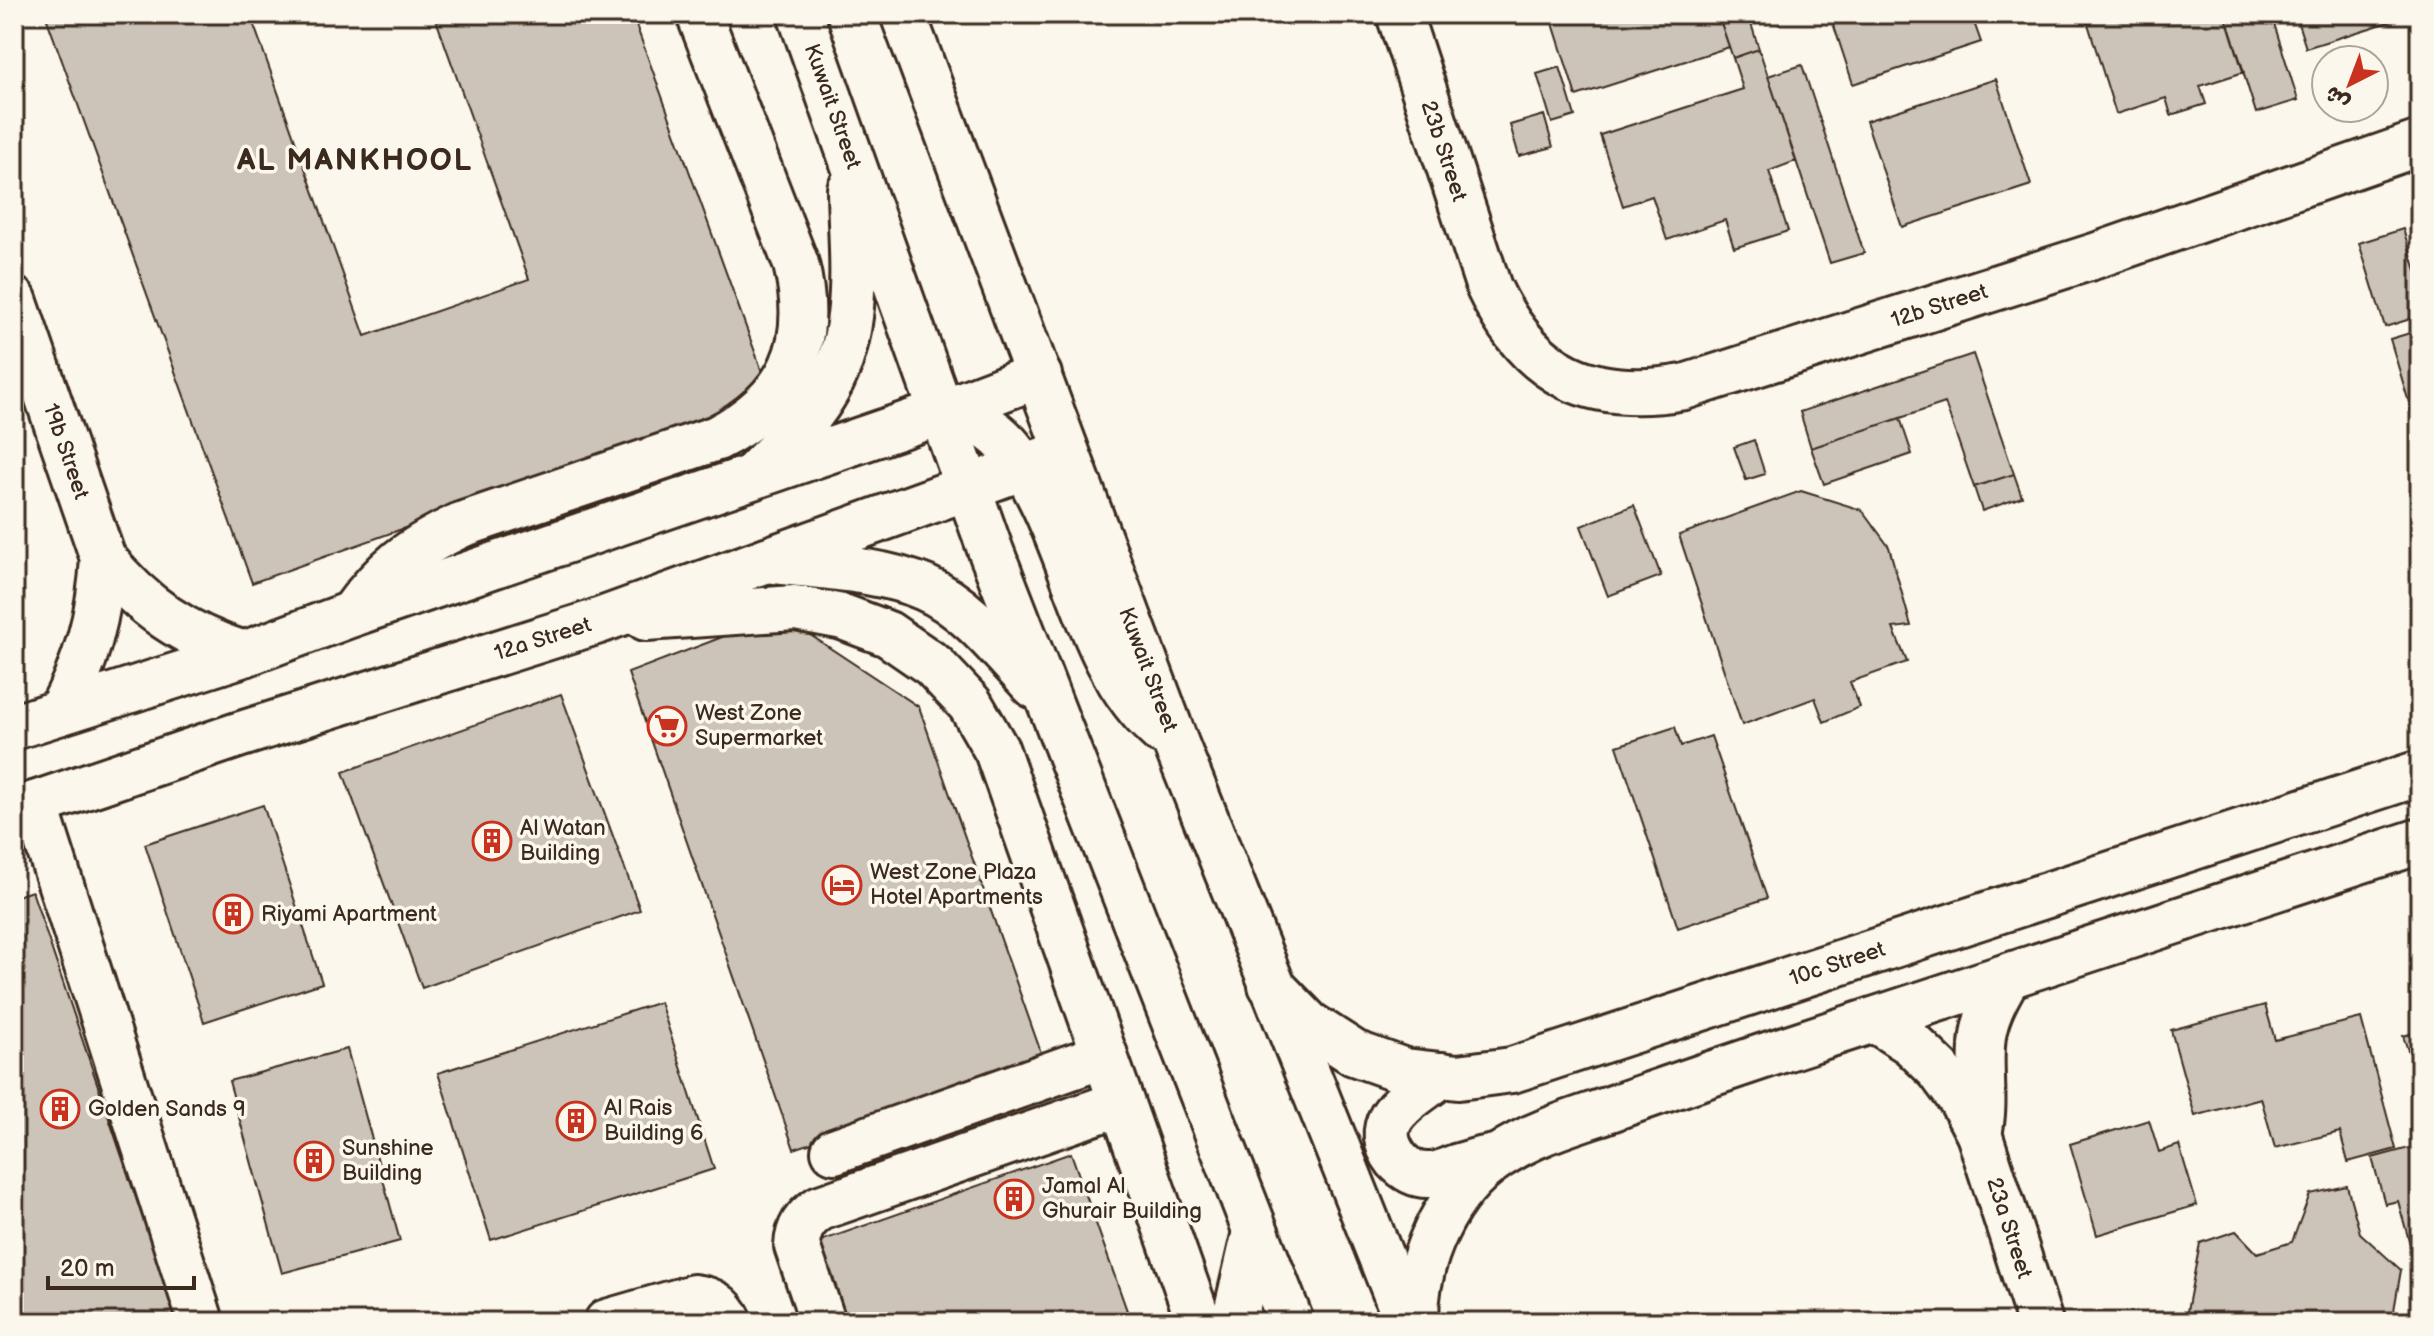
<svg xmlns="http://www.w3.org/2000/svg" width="2434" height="1336" font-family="'Balsamiq Sans','Playpen Sans Arabic',sans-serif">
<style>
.building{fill:#ccc4b9;stroke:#3b2a1e;stroke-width:2}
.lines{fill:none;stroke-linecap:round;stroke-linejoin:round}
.minor-casing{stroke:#3b2a1e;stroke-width:50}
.major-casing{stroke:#3b2a1e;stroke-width:50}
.minor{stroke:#fbf7ec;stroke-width:44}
.major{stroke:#fbf7ec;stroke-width:44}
.labels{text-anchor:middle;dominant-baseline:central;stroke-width:7;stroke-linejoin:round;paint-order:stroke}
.street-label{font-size:22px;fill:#3b2a1e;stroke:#fbf7ec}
.poi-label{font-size:22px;fill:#3b2a1e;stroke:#fbf7ec;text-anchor:start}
.district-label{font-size:30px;font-weight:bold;letter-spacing:2px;fill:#3b2a1e;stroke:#fbf7ec}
</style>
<rect width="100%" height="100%" fill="#fbf7ec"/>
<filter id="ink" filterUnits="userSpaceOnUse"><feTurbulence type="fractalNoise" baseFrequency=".0125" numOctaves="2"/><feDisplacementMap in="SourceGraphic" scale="16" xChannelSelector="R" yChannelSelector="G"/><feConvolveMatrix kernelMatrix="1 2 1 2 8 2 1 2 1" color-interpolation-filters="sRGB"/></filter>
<g filter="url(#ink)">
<!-- building -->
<path class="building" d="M45,14H250L365,336L529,279L434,14H632L771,396L252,583Z
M1550,14H1718L1729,47L1576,96Z
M1718,14H1748L1759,49L1733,58Z
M1830,14H1971L1981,42L1853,84Z
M2085,14H2225L2244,72L2200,86L2206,104L2171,115L2166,98L2116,114Z
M2225,14H2271L2298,100L2256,113Z
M2295,14H2415L2306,48Z
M1759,49L1796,161L1769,171L1788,231L1734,248L1725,220L1667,240L1652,196L1623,206L1600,135L1743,89L1733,58Z
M1802,65L1864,253L1830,263L1768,76Z
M1560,67L1575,116L1552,123L1537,74Z
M1996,79L2031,185L1902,227L1866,121Z
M1544,115L1553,147L1519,156L1510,125Z
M2403,229L2420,283V316L2385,327L2359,243Z
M2420,330V425L2416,426L2390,339Z
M1973,354L2014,474L1974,487L1945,403L1811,448L1800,412Z
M1900,418L1912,454L1824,484L1811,448Z
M1754,440L1765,474L1746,480L1734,447Z
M2014,474L2022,497L1982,511L1974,487Z
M1801,491L1862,510L1889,547L1911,626L1893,628L1907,662L1850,682L1860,707L1824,722L1815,698L1742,725L1679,535Z
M1634,505L1661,576L1608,596L1581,526Z
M780,615L919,707L1045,1064L794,1149L628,673Z
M561,694L640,910L422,988L343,772Z
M1675,727L1681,746L1711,736L1767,898L1678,928L1617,746Z
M263,805L322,983L204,1022L145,844Z
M32,891L178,1322H14V897Z
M660,1002L714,1169L491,1240L438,1073Z
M2265,1005L2275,1040L2361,1018L2396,1149L2348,1162L2340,1132L2275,1148L2261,1098L2195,1116L2171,1030Z
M2420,1031V1084L2403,1036Z
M347,1049L400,1241L282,1273L229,1081Z
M2149,1120L2159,1152L2179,1145L2197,1205L2097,1235L2070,1144Z
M2420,1145V1280L2398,1201L2385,1204L2372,1158Z
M1071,1153L1131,1322H839L812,1244Z
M2347,1186L2360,1233L2401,1270L2392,1322H2185L2200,1243L2236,1231L2257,1253L2292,1242L2310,1194Z"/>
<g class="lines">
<!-- minor casing -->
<g class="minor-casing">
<g id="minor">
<path id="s1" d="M1399,14L1489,288C1530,376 1591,403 1684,387L2095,256L2420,143"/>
<path id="s2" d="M14,300L103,558C141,606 185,636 244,654"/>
<path d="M352,614C385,568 410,549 461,525L717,438C790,400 816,345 796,264L699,14"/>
<path d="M646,618L795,608L843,617L888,634L933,665L970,704L997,751L1199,1322"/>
<path d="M60,712C87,663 100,614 103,558"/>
<path d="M14,727L244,654L352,614L939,413L1039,375"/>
<path d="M35,804L201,1322"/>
<path id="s3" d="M14,811L238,735L596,622L1060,454"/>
<path id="s4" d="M1271,985L1309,1024L1354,1053L1405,1071L1458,1077L1512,1070L2420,773"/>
<path id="s5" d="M1875,1020L1911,1043L1939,1070L1961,1100L1979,1134L2040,1322"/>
<path d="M1441,1075C1415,1097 1365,1118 1397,1160C1405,1169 1417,1176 1430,1175C1440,1175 1449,1169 1459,1166C1471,1162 1483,1159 1495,1157"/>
<path d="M1979,1134C1986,1104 1980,1076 1982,1046C1983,1020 1995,998 2008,976"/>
<path d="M834,1151L1105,1055"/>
<path d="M607,1322L694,1297C711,1299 722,1305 730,1322"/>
<path d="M823,1322L797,1246C798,1228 805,1218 820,1208L1121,1103"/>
<path d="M1416,1322C1415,1259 1446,1191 1499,1156C1533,1133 1572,1122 1610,1109C1669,1088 1728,1068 1788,1048C1998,979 2209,910 2420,841"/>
</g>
</g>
<!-- major casing -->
<g class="major-casing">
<g id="major">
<path id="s6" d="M800,14L990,549L1291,1322"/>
<path id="s7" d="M903,14L1176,744L1407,1322"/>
<path d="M939,413C957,416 976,419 991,430C1016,448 1028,473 1041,499C1079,575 1095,674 1161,731"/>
<path d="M753,476C776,451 804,427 822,398C863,335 851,260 850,189"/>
<path d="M767,560C817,567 879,568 925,588C969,607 1003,653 1035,686"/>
<path d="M1234,1322L1255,1232"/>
</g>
</g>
<!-- minor -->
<use href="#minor" class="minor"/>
<!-- major -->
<use href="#major" class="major"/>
</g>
</g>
<!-- icons -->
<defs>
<g id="supermarket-ring" transform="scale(2)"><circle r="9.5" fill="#fbf7ec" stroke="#c8321e" stroke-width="1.5"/><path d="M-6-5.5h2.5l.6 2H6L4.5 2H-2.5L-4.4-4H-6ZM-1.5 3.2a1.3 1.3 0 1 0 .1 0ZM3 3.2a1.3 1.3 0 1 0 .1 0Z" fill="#c8321e"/></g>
<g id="building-ring" transform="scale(2)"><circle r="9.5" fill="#fbf7ec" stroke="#c8321e" stroke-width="1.5"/><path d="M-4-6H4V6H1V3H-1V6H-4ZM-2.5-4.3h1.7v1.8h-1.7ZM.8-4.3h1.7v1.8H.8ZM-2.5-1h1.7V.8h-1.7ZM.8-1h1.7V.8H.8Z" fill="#c8321e"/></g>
<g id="hotel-ring" transform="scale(2)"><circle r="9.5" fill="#fbf7ec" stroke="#c8321e" stroke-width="1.5"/><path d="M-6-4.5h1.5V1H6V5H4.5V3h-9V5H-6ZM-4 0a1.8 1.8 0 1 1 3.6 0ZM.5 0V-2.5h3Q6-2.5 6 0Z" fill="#c8321e"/></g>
</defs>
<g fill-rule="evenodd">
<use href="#supermarket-ring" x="667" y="726"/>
<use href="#building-ring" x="492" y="841"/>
<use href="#hotel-ring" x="842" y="885"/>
<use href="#building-ring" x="233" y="914"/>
<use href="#building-ring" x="60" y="1109"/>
<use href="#building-ring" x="576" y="1121"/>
<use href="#building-ring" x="314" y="1161"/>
<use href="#building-ring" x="1014" y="1199"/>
</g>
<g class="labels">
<!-- street labels -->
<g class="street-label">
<text stroke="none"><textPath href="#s6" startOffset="98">Kuwait Street</textPath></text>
<text stroke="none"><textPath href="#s1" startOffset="144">23b Street</textPath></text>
<text stroke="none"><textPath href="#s1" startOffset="796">12b Street</textPath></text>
<text stroke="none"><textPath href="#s2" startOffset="160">19b Street</textPath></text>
<text stroke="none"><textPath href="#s3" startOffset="556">12a Street</textPath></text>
<text stroke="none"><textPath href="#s7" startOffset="700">Kuwait Street</textPath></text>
<text stroke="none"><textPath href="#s4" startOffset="612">10c Street</textPath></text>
<text stroke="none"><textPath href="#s5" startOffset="256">23a Street</textPath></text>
</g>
<!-- poi labels -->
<g class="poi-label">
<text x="695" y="713">West Zone<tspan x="695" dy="25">Supermarket</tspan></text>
<text x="520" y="828">Al Watan<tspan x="520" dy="25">Building</tspan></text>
<text x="870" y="872">West Zone Plaza<tspan x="870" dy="25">Hotel Apartments</tspan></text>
<text x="261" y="914">Riyami Apartment</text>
<text x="604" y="1108">Al Rais<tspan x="604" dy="25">Building 6</tspan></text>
<text x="88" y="1109">Golden Sands 9</text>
<text x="342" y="1148">Sunshine<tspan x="342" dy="25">Building</tspan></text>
<text x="1042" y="1186">Jamal Al<tspan x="1042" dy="25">Ghurair Building</tspan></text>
</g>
<!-- district labels -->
<g class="district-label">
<text x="355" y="161">AL MANKHOOL</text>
</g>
</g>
<!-- margin -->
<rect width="2434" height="1336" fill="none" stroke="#fbf7ec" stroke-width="48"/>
<rect x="24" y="24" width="2386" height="1288" fill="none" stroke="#3b2a1e" stroke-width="3" filter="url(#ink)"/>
<!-- north arrow -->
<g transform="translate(2350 84) rotate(222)"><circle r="38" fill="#fbf7ec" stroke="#aea59a" stroke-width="2"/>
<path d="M0-6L14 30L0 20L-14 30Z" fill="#c8321e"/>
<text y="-12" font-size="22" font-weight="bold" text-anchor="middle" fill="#3b2a1e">ش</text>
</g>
<!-- scale -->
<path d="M48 1276v12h146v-12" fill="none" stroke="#3b2a1e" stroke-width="4"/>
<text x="60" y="1276" font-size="24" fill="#3b2a1e" stroke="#fbf7ec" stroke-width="6" paint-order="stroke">20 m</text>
</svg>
